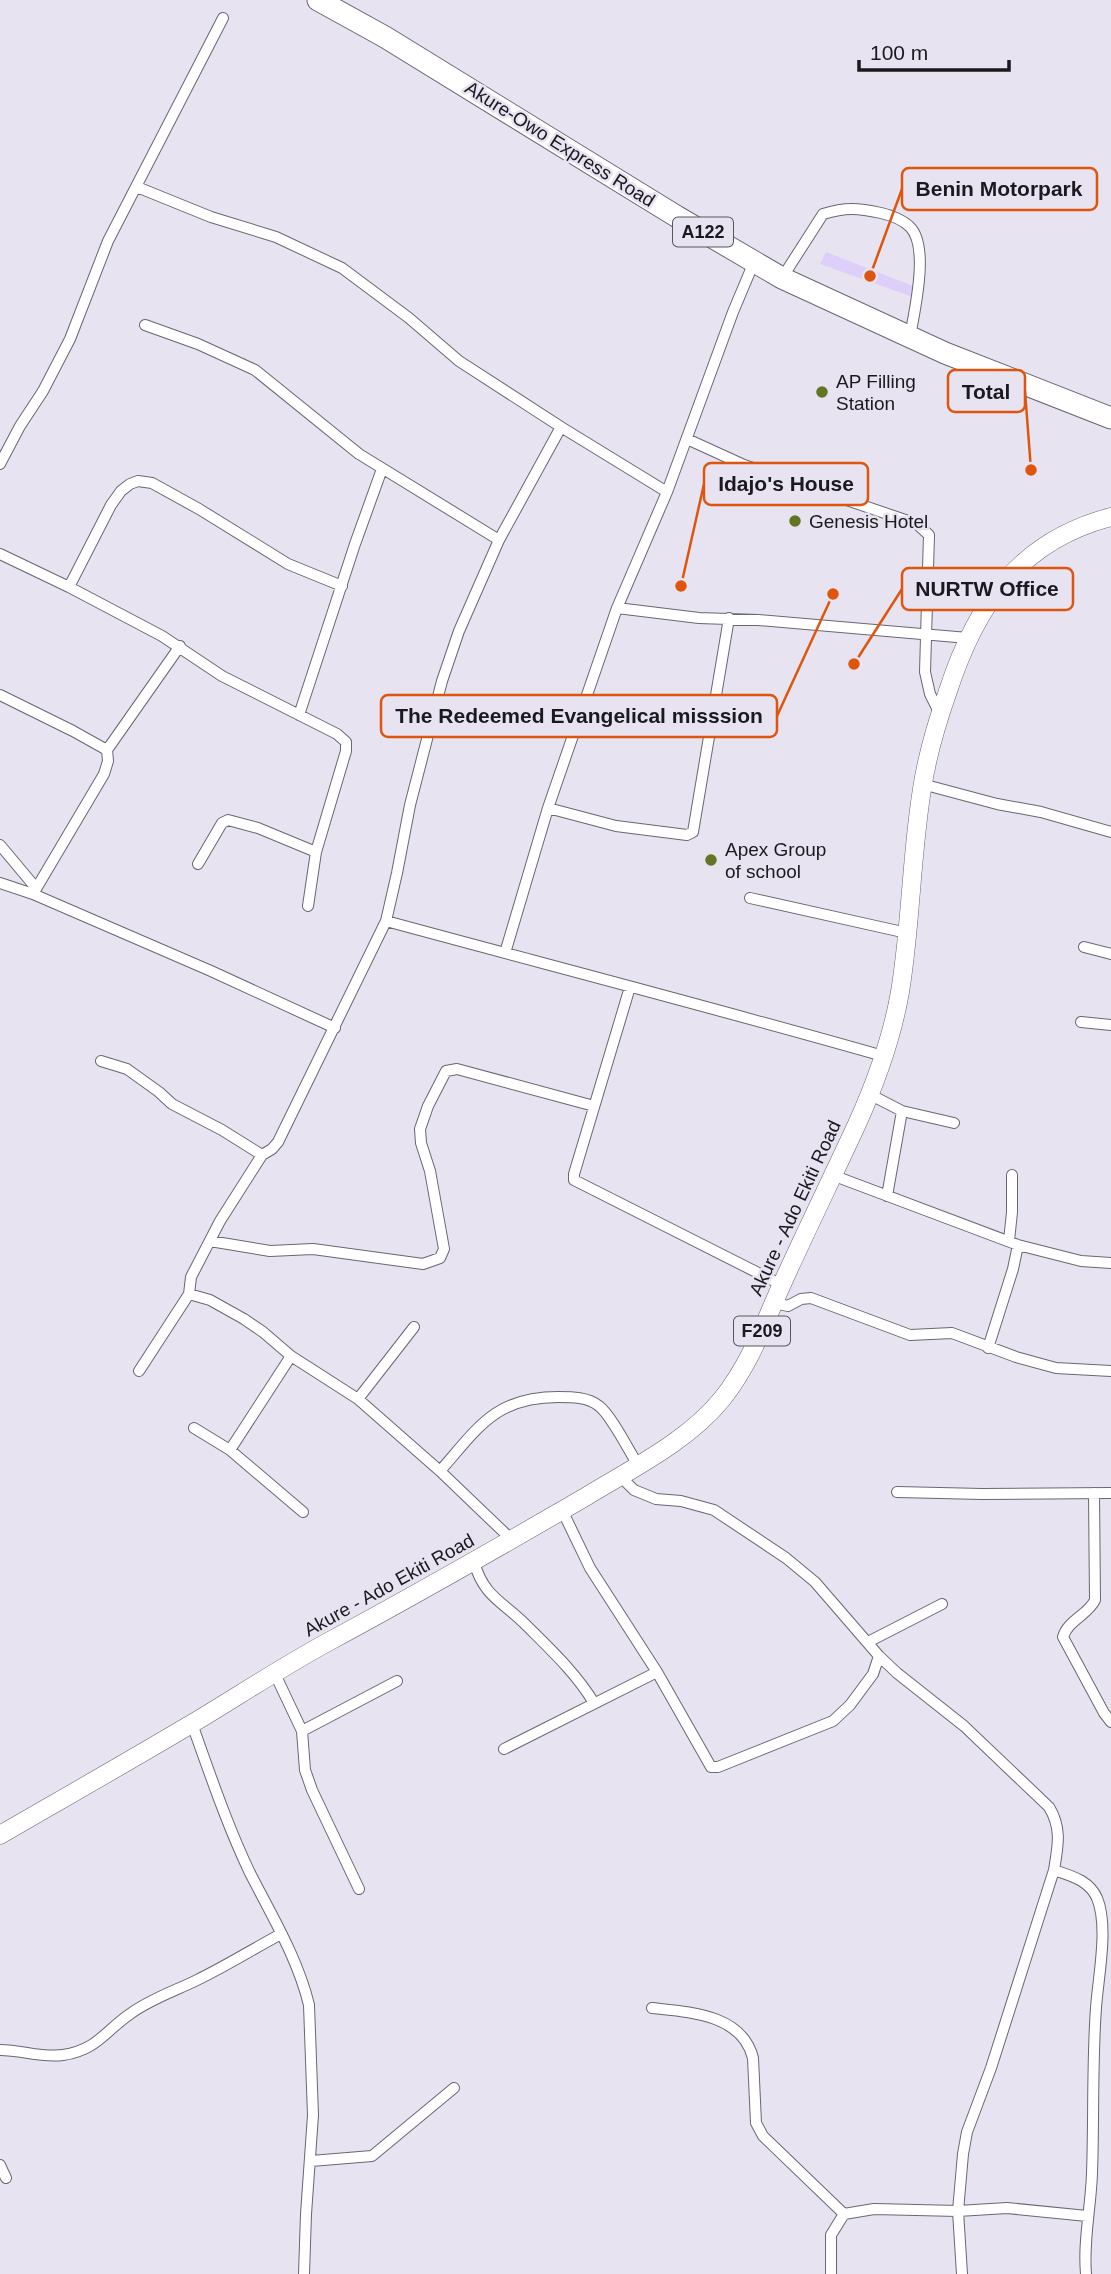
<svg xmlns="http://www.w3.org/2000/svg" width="1111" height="2274" font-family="Helvetica,sans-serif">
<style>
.green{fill:#ddcff9}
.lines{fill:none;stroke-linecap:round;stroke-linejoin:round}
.street-casing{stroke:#6a6672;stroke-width:12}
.primary-casing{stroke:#6a6672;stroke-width:19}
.highway-casing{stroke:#6a6672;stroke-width:23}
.street{stroke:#fff;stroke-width:10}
.primary{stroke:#fff;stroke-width:18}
.highway{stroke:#fff;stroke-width:21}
.poi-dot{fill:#637523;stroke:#e7e3f1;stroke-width:2.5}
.labels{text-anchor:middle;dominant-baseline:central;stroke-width:5;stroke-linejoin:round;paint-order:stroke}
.shield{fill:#e7e3f1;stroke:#58565d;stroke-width:2}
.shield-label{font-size:18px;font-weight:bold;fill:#1b191e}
.street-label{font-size:19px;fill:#1b191e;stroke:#e7e3f1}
.poi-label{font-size:19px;fill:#1b191e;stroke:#e7e3f1;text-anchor:start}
.leader{fill:none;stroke:#de560d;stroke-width:2.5}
.callout-dot{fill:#de560d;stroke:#e7e3f1;stroke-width:2.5}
.callout{fill:#e7e3f1;stroke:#de560d;stroke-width:2.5}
.callout-label{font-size:21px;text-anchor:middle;font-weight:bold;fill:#1b191e}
</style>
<rect width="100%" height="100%" fill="#e7e3f1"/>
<!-- green -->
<path class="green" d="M826,252L918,288L913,297L820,264Z"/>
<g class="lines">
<!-- street casing -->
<g class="street-casing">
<path id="street" d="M137,187L211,217L276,237L342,268L409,318L459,361L561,427L667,492
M782,278L823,214C846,207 858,208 881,213C890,215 903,220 910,227C930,247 914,312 910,337
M145,325L198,344L255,370L359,454L499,540
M687,439L744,465L917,524L929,535L925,672L930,694L940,714
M0,464L20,426L43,391L70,339L108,241L223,18
M0,554L69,587L162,636L222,676L337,734L346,742V751L316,852L308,906
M69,587L111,505L121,491L130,484L138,481L152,483L199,509L288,564L342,586
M617,608L699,618L758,620L968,638
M0,695L73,731L107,750
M299,715L355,544L382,469
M922,784L997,804L1041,812L1111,832
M548,808L616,826L687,835L693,832L729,618
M0,845L36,888
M198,864L222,823L228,820L258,828L316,852
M0,883L33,894L211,971L335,1028
M33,894L104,774L108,761L107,750L180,646
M750,898L907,933
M386,921C552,966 718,1009 883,1056
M1084,947L1111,954
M505,953L548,808L617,608L667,492L733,312L754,262
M630,987L574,1174V1180L782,1285
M1081,1022L1111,1025
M101,1061L127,1069L159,1092L172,1104L222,1130L262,1155
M869,1094L902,1111L954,1123
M832,1175L1018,1245L1081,1261L1111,1263
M887,1196L902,1111
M210,1241L270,1251L313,1249L423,1264L440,1258L444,1249L430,1171L421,1143L420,1129L428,1106L446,1071L457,1069L594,1106
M1009,1241L1012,1212V1175
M189,1294L210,1300L244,1319L263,1332L291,1356L358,1399L440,1471L512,1540
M774,1303L788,1306L801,1299L811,1298L910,1335L952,1333L1016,1357L1056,1368L1111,1371
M988,1348L1013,1269L1018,1245
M139,1371L189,1294L191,1277L220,1221L262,1155L272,1149L278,1142L386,921L397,873L410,805L442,681L459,631L499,540L561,427
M358,1399L414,1327
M194,1428L230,1450L303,1512
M230,1450L291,1356
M440,1471C478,1428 495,1397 558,1397C572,1397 588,1397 599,1406C611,1415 629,1451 638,1465
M620,1476L634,1490L656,1499L681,1501L714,1510L786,1558L815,1582L879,1656L897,1673L964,1726L1049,1807C1062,1828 1058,1846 1054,1870L991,2068L967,2132L963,2154L958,2211L962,2274
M897,1492L982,1494L1111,1493
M1094,1493L1095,1600C1088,1615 1068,1620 1063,1637L1104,1713L1111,1722
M562,1510L590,1568L657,1672L711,1767H718L833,1721L850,1705L873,1674L879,1656
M474,1562C484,1597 502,1601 525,1624C550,1649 576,1673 594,1703
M868,1642L942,1604
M275,1674L302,1731L305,1770L312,1790L359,1889
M192,1724C210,1774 227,1825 250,1873C272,1916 298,1959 309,2005L313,2115L306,2214L304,2274
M302,1731L397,1681
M504,1749L657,1672
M1054,1870C1071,1876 1089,1880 1097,1898C1109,1927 1098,1977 1096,2008C1092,2063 1094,2119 1092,2173C1091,2207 1083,2240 1086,2274
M652,2008C689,2012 742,2014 753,2058L756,2123L763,2136L844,2214
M0,2050C22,2050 41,2058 63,2055C97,2050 105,2031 130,2014C150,1999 175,1991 197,1980C226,1966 253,1949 281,1934
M311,2161L372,2156L454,2088
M0,2165L6,2178
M831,2274V2235L844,2214L874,2209L958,2211L1007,2208L1087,2216"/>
</g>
<!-- primary casing -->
<g class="primary-casing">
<path id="primary" d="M0,1835C64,1798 129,1761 193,1723C238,1696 282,1667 328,1642C415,1595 501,1546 587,1496C633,1468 688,1441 722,1399C750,1364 764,1324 782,1284C806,1231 832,1178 857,1124C876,1082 892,1038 900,992C911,925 911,857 922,789C927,756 937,722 948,691C976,605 1019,541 1111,517"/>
</g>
<!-- highway casing -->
<g class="highway-casing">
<path id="highway" d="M318,0L385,37L676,216L782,278L945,353L1111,418"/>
</g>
<!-- street -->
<use href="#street" class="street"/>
<!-- primary -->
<use href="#primary" class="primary"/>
<!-- highway -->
<use href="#highway" class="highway"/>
</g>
<!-- markers -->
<g class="poi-dot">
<circle cx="822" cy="392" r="7"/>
<circle cx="795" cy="521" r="7"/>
<circle cx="711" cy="860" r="7"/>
</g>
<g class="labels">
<!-- shield labels -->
<g class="shield">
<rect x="673" y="217.5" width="60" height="29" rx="5"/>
<rect x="734" y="1316.5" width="56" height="29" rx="5"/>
</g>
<g class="shield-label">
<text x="703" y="232">A122</text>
<text x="762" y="1331">F209</text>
</g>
<!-- street labels -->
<g class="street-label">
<text transform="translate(560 144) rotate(32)">Akure-Owo Express Road</text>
<text transform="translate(795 1208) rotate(-65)">Akure - Ado Ekiti Road</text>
<text transform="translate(389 1585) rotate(-29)">Akure - Ado Ekiti Road</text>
</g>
<!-- poi labels -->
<g class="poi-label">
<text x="836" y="381">AP Filling<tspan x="836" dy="22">Station</tspan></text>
<text x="809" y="521">Genesis Hotel</text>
<text x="725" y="849">Apex Group<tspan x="725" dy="22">of school</tspan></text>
</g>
</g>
<!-- callouts -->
<path class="leader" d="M870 276L902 189M1031 470L1025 391M681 586L704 484M854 664L902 589M833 594L777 716"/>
<g class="callout-dot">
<circle cx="870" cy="276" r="7"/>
<circle cx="1031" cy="470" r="7"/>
<circle cx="681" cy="586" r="7"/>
<circle cx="854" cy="664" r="7"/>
<circle cx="833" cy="594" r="7"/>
</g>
<g class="callout">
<rect x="902" y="168" width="195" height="42" rx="7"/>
<rect x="948" y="370" width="77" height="42" rx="7"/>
<rect x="704" y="463" width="164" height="42" rx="7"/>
<rect x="902" y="568" width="171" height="42" rx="7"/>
<rect x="381" y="695" width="396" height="42" rx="7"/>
</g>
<g class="callout-label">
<text x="999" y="196">Benin Motorpark</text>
<text x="986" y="399">Total</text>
<text x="786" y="491">Idajo's House</text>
<text x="987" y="596">NURTW Office</text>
<text x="579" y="723">The Redeemed Evangelical misssion</text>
</g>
<!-- scale -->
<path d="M859 60v10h150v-10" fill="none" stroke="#1b191e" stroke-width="3.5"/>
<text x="870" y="60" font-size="21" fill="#1b191e" stroke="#e7e3f1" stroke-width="5" paint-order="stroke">100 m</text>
</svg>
